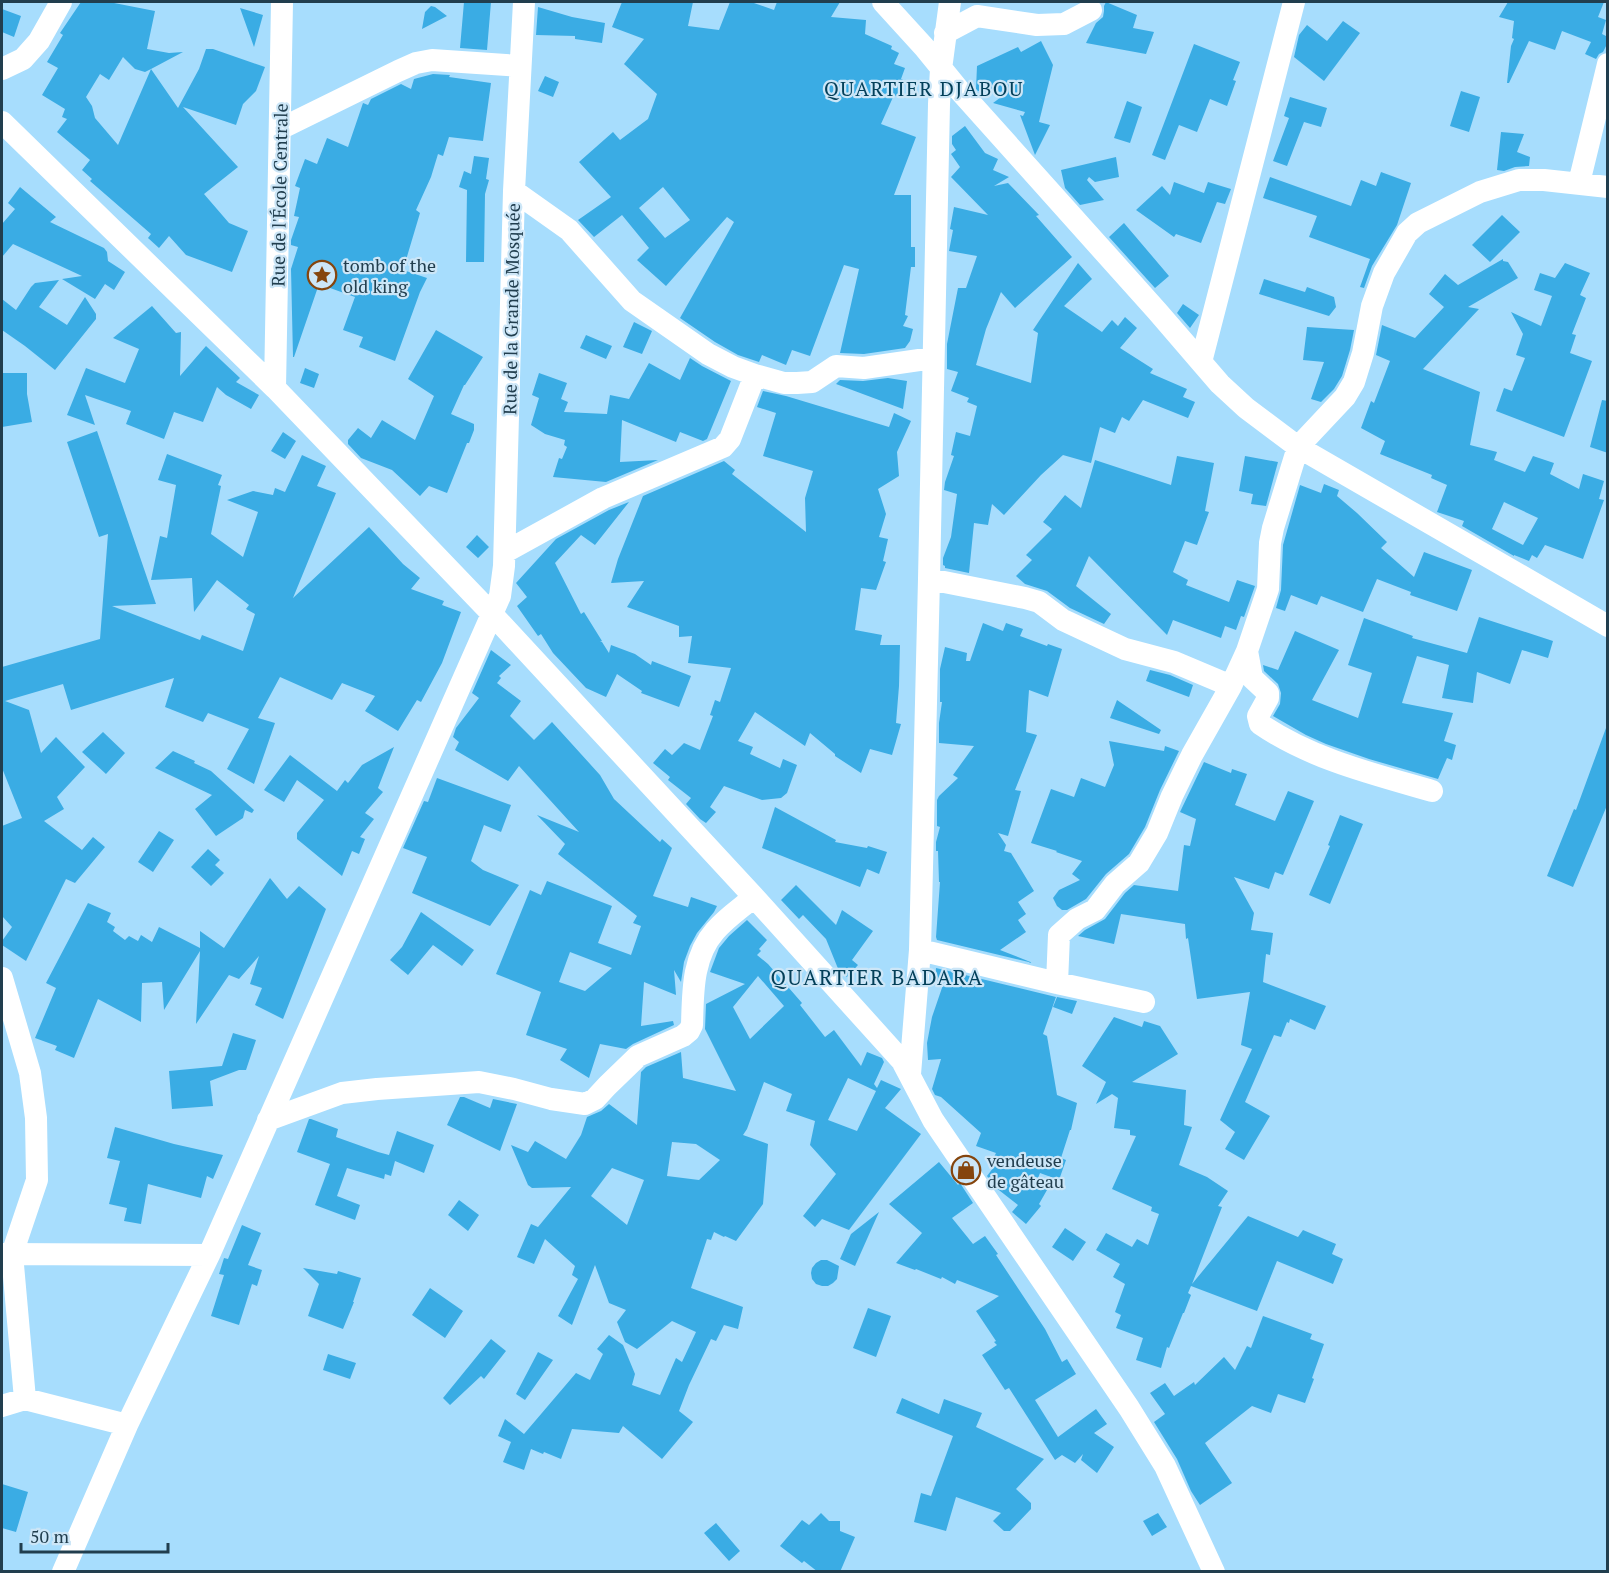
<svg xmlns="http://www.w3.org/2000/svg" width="1609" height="1573" font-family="'PT Serif',serif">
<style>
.building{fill:#3aace4;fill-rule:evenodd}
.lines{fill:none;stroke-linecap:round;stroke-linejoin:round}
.minor{stroke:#fff;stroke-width:22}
.labels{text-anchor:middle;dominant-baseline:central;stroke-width:4.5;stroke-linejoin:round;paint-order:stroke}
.street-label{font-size:18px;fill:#213e4e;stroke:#cce6f7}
.poi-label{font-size:18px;fill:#213e4e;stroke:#cce6f7;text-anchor:start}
.neighbourhood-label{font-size:20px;letter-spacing:1.5px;fill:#033f59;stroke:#cce6f7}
.quarter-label{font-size:21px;letter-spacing:1.5px;fill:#033f59;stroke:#cce6f7}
</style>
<rect width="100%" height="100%" fill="#a7ddfd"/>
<!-- building -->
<path class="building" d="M81,2H109L155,11L147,49L169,53L183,52L151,69L178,108L199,69L206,49H213L265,67L256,91L243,104L236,125L183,107L238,167L204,194L229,223L248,231L232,272L186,255L169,236L159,248L148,238L151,234L90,181L92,179L82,170L90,160L57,132L67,119L62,117L65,109L42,95L58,68L47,62L63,35L60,33ZM123,57L135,69L145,72L151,69L118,145L95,118L92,106L86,97L100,74L109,80Z
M464,2H491L487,50L460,48Z
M622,2H693L688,26L719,30L730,2H751L774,10L777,2H840L831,17L866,20L865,34L892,46L891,49L899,53L894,64L905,68L901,79L906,81L899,97L894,95L881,124L916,137L894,195H911V247H915V267H911L905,315L908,316L903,326L913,329L910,341L905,348L864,354L840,353L859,269L844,265L810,356L792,350L786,365L762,355L759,362L738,355L715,342L680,318L734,222L727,217L666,286L637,260L649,248L622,215L594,237L578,220L611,197L579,162L613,132L620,140L648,119L657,94L624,64L644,39L612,27ZM663,187L690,220L665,238L639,208Z
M1106,2L1137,15L1133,28L1154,32L1146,54L1086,43L1096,23L1103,17L1104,11V6Z
M1508,2H1604L1598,17L1606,20L1602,34L1608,37V42L1603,52L1599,54L1596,59L1585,54L1591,42L1562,31L1555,50L1529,41L1509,83H1507L1511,46L1514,39L1512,38L1514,21L1499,17Z
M431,6L435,7L447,16L422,29L425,12Z
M538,7L572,17L605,23L602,43L575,39V36L536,35Z
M240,8L263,15L254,47Z
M2,9L21,16L14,37L2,32Z
M1343,21L1360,33L1324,81L1294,57L1299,35L1307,25L1327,41Z
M1041,41L1053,65L1039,122L1050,125L1035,155L1020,115L1023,116L1025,112L993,103L1008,92L978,91L976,89L977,66L1018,47L1021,52Z
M1194,44L1240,62L1233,80L1236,81L1227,106L1210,99L1197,132L1179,125L1165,160L1152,155Z
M433,74L450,75L449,77L491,83L483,141L449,137L443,156L438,154L431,177L416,210L420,213L403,270L427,278L420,292L395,361L359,347L363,337L343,330L355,297L319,284L294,357H293L291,269L298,247L291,245V240L299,217L294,216L300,188L295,186L305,159L317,164L327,138L348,147L363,103L368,105L371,99L401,84L411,89L414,79Z
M545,76L559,82L553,97L538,91Z
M1461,91L1480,97L1469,132L1450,126Z
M1290,97L1327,108L1321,127L1304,122L1287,166L1273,161L1289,118L1284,116Z
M1127,101L1142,107L1130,143L1114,138Z
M965,126L985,153L998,159L993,170L1009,177L994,186L1008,183L1039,215L1036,216L1072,257L1015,308L1001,292L986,329L976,365L1031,383L1038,333L1033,330L1078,263L1092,279L1064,306L1102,332L1112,320L1118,326L1125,317L1137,328L1120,348L1153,369L1150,373L1187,389L1183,397L1195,402L1188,418L1143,400L1129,421L1122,417L1115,433L1100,427L1091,463L1063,455L1041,475L1004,515L992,504L988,525L974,523L969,573L945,568V566L943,565V558L951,537L957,494L944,490L945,482L954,456L951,455L956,432L970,436L977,406L967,402L969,398L951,391L958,372L947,369V344L958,288H966L977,256L949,251L953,230L950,229L954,207L988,215L951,177L960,167L951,154L956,150L952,144V136Z
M1501,132L1524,134L1517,152L1530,157L1529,166L1515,167L1504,171L1497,170Z
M474,156L489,158L486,179L489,180L485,194L484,262H466L467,190L459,187L464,171L471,174Z
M1116,157L1119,177L1095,182L1089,177L1087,180L1104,200L1080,205L1065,188L1061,170Z
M1381,172L1411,183L1397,225L1372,266L1364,288L1360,287L1370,259L1309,237L1317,216L1263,198L1270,177L1351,206L1361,180L1376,186Z
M1174,182L1204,193L1208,182L1231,189L1225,204L1217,202L1201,243L1176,234L1174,237L1136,210L1162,186L1170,195Z
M20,187L56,217L50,222L104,248L107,252L108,261L125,272L114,290L105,284L95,299L62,279L82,276L13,244L2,257V224L15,209L8,203Z
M1502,215L1520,232L1490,262L1472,245Z
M1124,223L1169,276L1155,288L1109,237Z
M1503,259V261L1508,262L1518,278L1468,307L1479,309L1423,369L1480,392L1470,445L1497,452L1494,460L1525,472L1533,456L1554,463L1550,474L1579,489L1583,474L1604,481L1599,499L1604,500L1583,559L1545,545L1537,558L1532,555L1529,561L1514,555V556L1462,526L1464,521L1437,512L1447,485L1431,478L1432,475L1380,454L1385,441L1361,428L1371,401L1374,403L1390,361L1376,355L1382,325L1415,338L1444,307L1429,294L1445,274L1458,285ZM1504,502L1538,518L1523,545L1492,529Z
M1565,263L1590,273L1580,295L1586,298L1572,334L1576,335L1570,353L1592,361L1564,437L1496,411L1504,388L1512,391L1525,358L1516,355L1523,334L1511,312L1541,326L1552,296L1534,290L1540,273L1555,278Z
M1264,279L1305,292L1307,287L1334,297L1336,307L1329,316L1259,294Z
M59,280L39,307L67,325L85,297L96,314V319L55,370L25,346L2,330V299L16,310L31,287L35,283Z
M1183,304L1199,315L1190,328L1177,313Z
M152,306L176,333L181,332L180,376L206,346L240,378L236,382L259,395L251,409L226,395L217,387L203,422L174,412L164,439L126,424L131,411L85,395L95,425L67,415L86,368L125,383L139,349L113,338Z
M634,322L652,331L642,354L623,347Z
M1307,327L1354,330L1350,350L1342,376L1334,389L1321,402L1311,399L1324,362L1303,360Z
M436,330L483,357L465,385H464L451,414L474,424V430L469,443H467L447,493L429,486L420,496L392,470L361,458L348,444V440L358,428L371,438L382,420L415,440L434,396L408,379Z
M586,335L612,346L606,359L580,348Z
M690,358L702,366L731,381L707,439L703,441L680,432L676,442L622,420L620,462L658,460L606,482L553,477L559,458L562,459L567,447L564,445L565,440L545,434L531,425L539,398L532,395L539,373L567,383L561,399L568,402L564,412L607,414L610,395L629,399L649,363L680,380Z
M305,368L319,374L314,388L300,383Z
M2,373H27V394L32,422L2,427Z
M888,378L907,381L903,409L836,384L840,380L863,381Z
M763,391L786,396L889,427L894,413L911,421L897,452L899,476L878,489L886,514L879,537L888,539L883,561L886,562L876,590L861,588L855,630L882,635L880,645H900L899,686L896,723L901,724L892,755L870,749L861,773L835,756V754L810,733L805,746L755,712L738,741L753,747L750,754L780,768L783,759L797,765L787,793L781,798L762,800L724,786L710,807L716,812L706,823L700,819L686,804L691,798L668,780L670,777L653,763L665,749L672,755L684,743L700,750L713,716L710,715L715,700L720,702L731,668L688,663L692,636L679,637V626L627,607L644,581L611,583L618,559L643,496L724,461L735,470L732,474L806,532L805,498L813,471L763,456L776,413L757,407Z
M1602,400L1608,401V453L1590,447Z
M97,431L156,604L112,606L200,640L202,635L243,651L255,614L246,609L249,605L217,580L194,612L192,578L151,580L160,536L167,538L176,485L158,480L167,454L222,475L218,485L221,486L211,534L243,557L258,512L227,500L253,491L273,495L275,488L285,492L302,455L326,466L317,486L336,493L293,598L369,527L403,564L420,578L411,589L444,601L442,605L461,612L442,663L421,702L417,700L398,731L365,711L375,696L342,683L332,700L280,677L258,718L275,723L254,784L227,769L249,729L208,713L203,722L165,707L174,678L71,710L63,684L5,701L29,710L41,753L56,737L85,767L57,797L64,809L44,821L82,850L93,837L105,847L75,883L66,879L26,961L2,945V941L12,927L2,916V826L22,818L2,768V667L100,639L108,534L99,537L67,442Z
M283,432L296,441L285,459L271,451Z
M1177,456L1214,463L1205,511L1209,512L1197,545L1185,541L1173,572L1188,580L1186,585L1229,602L1237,580L1255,586L1244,617L1241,616L1236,630L1225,626L1221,638L1173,620L1167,635L1089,556L1076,586L1111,614L1104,624L1070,608L1047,591L1025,584L1016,576L1032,560L1026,555L1052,529L1043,522L1065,495L1081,508L1095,460L1171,485Z
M1245,456L1278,462L1266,506L1251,504L1253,494L1239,491Z
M1324,484L1339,490L1337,496L1357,513L1387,542L1381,548L1414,577L1424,552L1472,570L1457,611L1410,595L1411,592L1377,579L1363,612L1321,596L1317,605L1291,595L1285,611L1276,608L1281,590L1283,545L1300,485L1321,493Z
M629,502L595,545L581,535L555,563L581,614L584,612L602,641H600L602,642L609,653L611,645L635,654L651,665L652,661L691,676L679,707L641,693L642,691L617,674L606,697L586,688L553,653L541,634L538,636L517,606L527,597L516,583L556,539L609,510Z
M477,535L489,547L478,558L466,547Z
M1479,617L1553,641L1548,658L1522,650L1510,684L1477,672L1473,703L1442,698L1449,665L1417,656L1402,703L1453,713L1444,741L1456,745L1452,760L1447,758L1438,779L1369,759L1326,744L1306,735L1273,716L1280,704L1281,693L1278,684L1264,671L1263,665L1278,670L1295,631L1339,650L1312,700L1358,718L1372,673L1348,665L1364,618L1413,636L1412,638L1467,653Z
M983,623L1003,631L1006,623L1023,629L1020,636L1047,646L1048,644L1062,649L1048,697L1029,690L1026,732L1037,735L1015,790L1021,791L1008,836L998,833L1006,845L1004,851L1011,853L1034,891L1018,902L1026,914L1018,920L1026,932L1000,950L1033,963L937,940L936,937L940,882H939L938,851H936V842L940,827L937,826V800L939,796L958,778L953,775L974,746L939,743V723L942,702H940V669L945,647L967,653L966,661H970Z
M491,650L511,665L499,676L501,678L497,683L521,701L510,716L534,740L552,722L600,775L614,799L660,842L662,839L672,848L653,896L688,907L691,897L717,906L714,912L697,933L690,946L684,962L681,982L674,970L676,995L644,982L641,1026L673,1021L674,1025L633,1044L626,1049L600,1044L589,1078L560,1060L567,1049L526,1035L541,992L496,974L530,890L541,895L547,881L612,906L598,943L631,955L641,926L633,923L637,916L558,854L565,844L537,815L579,832L519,766L508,781L455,750L459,742L453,737L456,728L479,698L472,693ZM570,952L612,968L585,991L559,982Z
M1150,670L1170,675L1193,685L1189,697L1146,681Z
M1117,700L1161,730L1159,734L1110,718Z
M1606,728H1608V803L1573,887L1547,876L1574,809L1576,810Z
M103,732L125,753L106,774L82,752Z
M1109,741L1164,751L1165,746L1179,751L1160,790L1145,827L1129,854L1106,874L1086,899L1067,910H1062L1057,906L1053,898L1059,890L1080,880L1072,874L1082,861L1056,852L1057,851L1031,843L1051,789L1074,797L1081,778L1105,787L1114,765Z
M394,747L378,788L383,792L365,813L374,819L360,837L365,839L359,854L352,851L342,876L297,839V833L324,800L297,780L284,802L264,790L290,755L337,791L345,780L348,783L362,765Z
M173,751L195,761L194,763L211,771L254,810L252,813L245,810L243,818L216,836L195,809L212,795L155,768Z
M1204,762L1231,773L1232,769L1247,774L1235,805L1275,821L1288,791L1314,801L1283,875L1275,872L1269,889L1234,877L1254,913L1251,930L1273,933L1270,955L1266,954L1263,982L1326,1006L1315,1030L1290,1019L1289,1023L1287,1022L1281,1037L1274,1035L1245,1102L1270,1116L1244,1160L1225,1149L1235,1132L1220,1120L1252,1049L1241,1045L1250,992L1197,999L1188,938L1186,939L1185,924L1121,914L1114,944L1078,936L1085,930L1105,919L1125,893L1134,885L1178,891L1184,845L1190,846L1196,819L1180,812Z
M437,778L511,805L501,832L484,825L471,861L483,870L519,885L490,926L412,893L427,857L403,848L424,801L428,802Z
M775,807L836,840L835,842L867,848L868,846L887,852L879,874L867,869L860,887L762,848Z
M1340,815L1363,824L1330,904L1309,895L1330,846L1328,845Z
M159,831L174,840L153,872L138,862Z
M208,849L220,860L215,865L224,873L211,886L191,867Z
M270,878L287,899L299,886L326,909L283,1019L255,1005L262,988L250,984L259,956L239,979L229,975L196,1024L200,951L164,1010L162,982L142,983L141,1022L98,999L74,1058L55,1050L57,1046L35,1038L56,988L46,983L88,903L111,913L107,922L115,927L113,931L125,940L129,936L138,941L141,935L152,942L159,927L200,948V931L224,948Z
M796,885L836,925L842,910L873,931L852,960L858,965L847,977L839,971L826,939L803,915L799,919L781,900Z
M421,912L474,950L462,966L433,945L408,975L390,960L402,947Z
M747,920L767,940L759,949L761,951L757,955L768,964L802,1003L800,1005L825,1037L834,1030L861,1066L867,1052L882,1058L884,1062L874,1084L877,1088L881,1080L901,1089L885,1108L921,1134L849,1230L822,1219L815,1227L803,1216L836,1174L810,1145L815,1121L786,1111L792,1094L764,1082L747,1129L743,1135L768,1144L763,1204L736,1241L725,1236L724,1237L714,1232L711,1240L707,1239L691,1288L743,1307L738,1329L724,1325L716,1341L711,1339L689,1385L679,1411L693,1422L662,1459L623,1426L619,1433L572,1429L561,1459L544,1452L543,1454L531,1449L524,1470L503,1462L511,1442L498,1436L505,1419L524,1434L576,1373L590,1380L603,1354L597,1349L609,1335L623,1345L635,1374L632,1385L660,1395L676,1358L682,1362L696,1332L672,1321L637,1349L625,1342L617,1322L626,1310L609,1303L595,1265L572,1325L558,1316L578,1279L572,1275L575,1266L545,1239L534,1264L517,1257L531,1224L538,1227L571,1187L532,1188L528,1185L511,1145L528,1152L535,1141L566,1159L581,1135L587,1117L601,1111L609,1104L637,1125L641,1072L646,1067L681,1052L683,1078L736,1091L705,1029L706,1004L745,984L710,972L719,948L729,936ZM758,976L784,1006L750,1039L733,1007ZM848,1078L876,1091L857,1131L828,1120ZM672,1142L696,1144L720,1160L699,1180L667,1176ZM612,1168L644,1180L627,1225L591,1196Z
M936,968L1056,997L1043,1034L1047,1036L1057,1095L1077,1103L1071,1130H1070L1061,1158L1066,1160L1059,1180L1040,1173L1036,1183L1047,1190L1039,1204L1041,1206L1026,1224L1012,1212L1018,1205L995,1187L987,1176L1000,1159L994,1157L996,1153L976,1146L981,1133L941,1097L935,1095L932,1089L941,1059L928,1060L927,1043L932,1017L944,982L935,981Z
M1057,997L1077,1001L1072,1014L1053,1007Z
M1114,1017L1142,1027L1144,1021L1160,1026L1178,1054L1132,1082L1186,1090L1184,1125L1192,1127L1179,1165L1207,1177L1228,1191L1218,1206L1222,1207L1192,1284L1248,1216L1298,1237L1303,1230L1336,1244L1332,1254L1343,1259L1333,1284L1277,1261L1257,1311L1191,1286L1188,1293L1191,1295L1184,1313H1183L1169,1348L1167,1347L1161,1368L1136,1360L1143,1338L1116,1328L1121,1315L1115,1312L1125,1284L1113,1277L1120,1264L1096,1250L1106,1233L1132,1247L1137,1239L1148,1245L1159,1214L1151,1211L1152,1207L1112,1189L1136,1136L1130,1135V1130L1114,1128L1118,1098L1112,1094L1096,1104L1106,1082L1082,1066Z
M233,1033L256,1040L246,1070H239L210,1081L213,1106L172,1109L169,1071L222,1066Z
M460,1097H464L490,1108L493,1099L517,1104L500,1151L447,1125Z
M309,1119H311L338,1129L336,1137L378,1152L389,1155L397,1131L434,1145L424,1173L395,1161L391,1176L385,1174L384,1179L347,1168L337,1196L360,1205L355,1220L315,1205L330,1164L297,1152Z
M115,1127L174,1144L223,1155L213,1179L207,1176L201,1198L148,1184L141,1224L124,1221L127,1208L109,1204L120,1161L107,1158Z
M939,1162L958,1185L960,1183L973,1203L952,1218L973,1244L985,1236L998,1254L996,1255L1045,1329L1062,1362L1067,1359L1076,1374L1035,1400L1058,1437L1096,1409L1107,1424L1094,1433L1114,1447L1097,1473L1081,1460L1083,1454L1075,1463L1062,1455L1055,1460L1009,1388L1005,1390L982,1355L997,1345L994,1342L996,1341L976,1311L999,1296L957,1280L955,1284L942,1277L941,1279L916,1269L915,1270L896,1263L922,1233L889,1204Z
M459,1200L479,1215L468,1231L448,1215Z
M879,1212L855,1266L840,1259L851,1234Z
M242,1225L261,1233L248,1265L262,1270L257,1286L252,1284L239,1325L211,1316L224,1275L219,1274L224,1258L228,1259Z
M1065,1228L1086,1242L1073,1261L1052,1247Z
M821,1260H827L839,1266L837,1279L833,1283L828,1286H822L816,1284L812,1279L811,1273L812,1268L816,1263Z
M303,1268L337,1274L338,1271L361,1278L353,1302H354L343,1329L308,1316L319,1284Z
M430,1288L463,1311L445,1338L412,1315Z
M868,1308L891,1316L876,1357L853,1348Z
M1263,1316L1312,1334L1310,1339L1324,1344L1312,1378L1314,1379L1305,1403L1278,1394L1271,1413L1252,1406L1205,1443L1232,1483L1200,1505L1191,1491L1177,1459L1154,1422L1165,1414L1150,1393L1165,1383L1174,1396L1194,1382L1195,1385L1224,1357L1235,1370L1247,1346L1251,1348Z
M491,1339L506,1351L484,1379L481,1376L450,1405L443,1398Z
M538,1352L553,1360L525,1400L516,1394Z
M328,1354L356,1363L350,1379L323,1370Z
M902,1398L939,1414L944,1399L982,1413L976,1427L1044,1459L1016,1489L1031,1503V1509L1010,1531H1004L993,1521L1001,1513L956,1497L946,1531L914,1522L921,1493L931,1496L953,1436L896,1413Z
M2,1484L28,1492L16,1532L2,1528Z
M821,1513L829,1521H840V1531L855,1537L840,1572H818L804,1561L802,1563L780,1546L802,1520L809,1525Z
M1158,1513L1167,1527L1152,1536L1143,1521Z
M716,1523L740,1551L729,1561L704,1533Z"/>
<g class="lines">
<!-- minor -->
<path class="minor" d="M883,2L924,47L959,90L1157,311L1201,362L1220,384L1246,408L1298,447L1608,626
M945,33L977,16L1037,25L1064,24L1091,10
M2,69L23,59L39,41L61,2
M2,122L275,388L492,614L754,897L902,1061L933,1120L1129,1408L1165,1466L1214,1572
M280,129L398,71L416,63L432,60L520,66
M1579,183L1608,64
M514,191L569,230L632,301L708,354L733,367L755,375L784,383H797L812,382L836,366L864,368L933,358
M1201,362L1294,2
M275,388L282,2
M505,552L603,498L723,447L730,439L755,375
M929,579L1025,598L1039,602L1063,620L1125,649L1174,662L1231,686
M1247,651L1252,678L1268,693V698L1258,716L1260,724C1311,759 1373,774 1432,791
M920,950L1057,983L1144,1002
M2,978L30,1073L36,1118L37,1180L12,1254L25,1399
M1057,983L1059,935L1077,919L1095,910L1115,884L1139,863L1157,833L1172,796L1192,755L1231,686L1247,651L1268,589L1270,543L1273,528L1298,447L1345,397L1354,382L1363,353L1372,306L1384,273L1407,233L1418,223L1480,192L1519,180H1544L1608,187
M910,1074L920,950L929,579L939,104L941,69L950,2
M268,1120L342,1093L377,1089L479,1082L514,1089L551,1099L585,1104L595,1099L607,1086L638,1056L683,1036L689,1031L692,1025C693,993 692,957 715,931C726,918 741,908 754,897
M2,1254L209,1255
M2,1406L25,1399L127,1425
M63,1572L127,1425L209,1255L500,596L504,566L514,191L524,2"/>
</g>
<!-- icons -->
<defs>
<g id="sight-ring" transform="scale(1.5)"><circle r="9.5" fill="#cce6f7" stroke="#85450d" stroke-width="1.5"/><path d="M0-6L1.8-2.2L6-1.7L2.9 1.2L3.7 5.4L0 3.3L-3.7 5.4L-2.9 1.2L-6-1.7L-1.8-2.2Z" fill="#85450d"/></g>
<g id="shop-ring" transform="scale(1.5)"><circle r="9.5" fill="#cce6f7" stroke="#85450d" stroke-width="1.5"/><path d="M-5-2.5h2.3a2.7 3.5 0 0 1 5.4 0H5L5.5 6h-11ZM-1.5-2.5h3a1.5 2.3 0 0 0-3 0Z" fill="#85450d"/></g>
</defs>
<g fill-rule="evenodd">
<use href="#sight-ring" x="322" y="275"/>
<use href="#shop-ring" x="966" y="1170"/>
</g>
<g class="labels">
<!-- street labels -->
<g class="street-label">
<text transform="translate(279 195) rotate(-89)">Rue de l'École Centrale</text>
<text transform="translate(511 309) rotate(-89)">Rue de la Grande Mosquée</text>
</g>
<!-- poi labels -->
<g class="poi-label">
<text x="343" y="265">tomb of the<tspan x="343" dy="21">old king</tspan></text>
<text x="987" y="1160">vendeuse<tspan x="987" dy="21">de gâteau</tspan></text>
</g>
<!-- neighbourhood labels -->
<g class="neighbourhood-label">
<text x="924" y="88">QUARTIER DJABOU</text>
</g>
<!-- quarter labels -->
<g class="quarter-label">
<text x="877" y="977">QUARTIER BADARA</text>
</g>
</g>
<!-- border -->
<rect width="1609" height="1573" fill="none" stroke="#213e4e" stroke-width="6"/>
<!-- scale -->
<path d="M21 1543v9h147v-9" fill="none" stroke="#213e4e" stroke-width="3"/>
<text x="30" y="1543" font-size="18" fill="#213e4e" stroke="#cce6f7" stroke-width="4.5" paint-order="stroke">50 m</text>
</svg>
